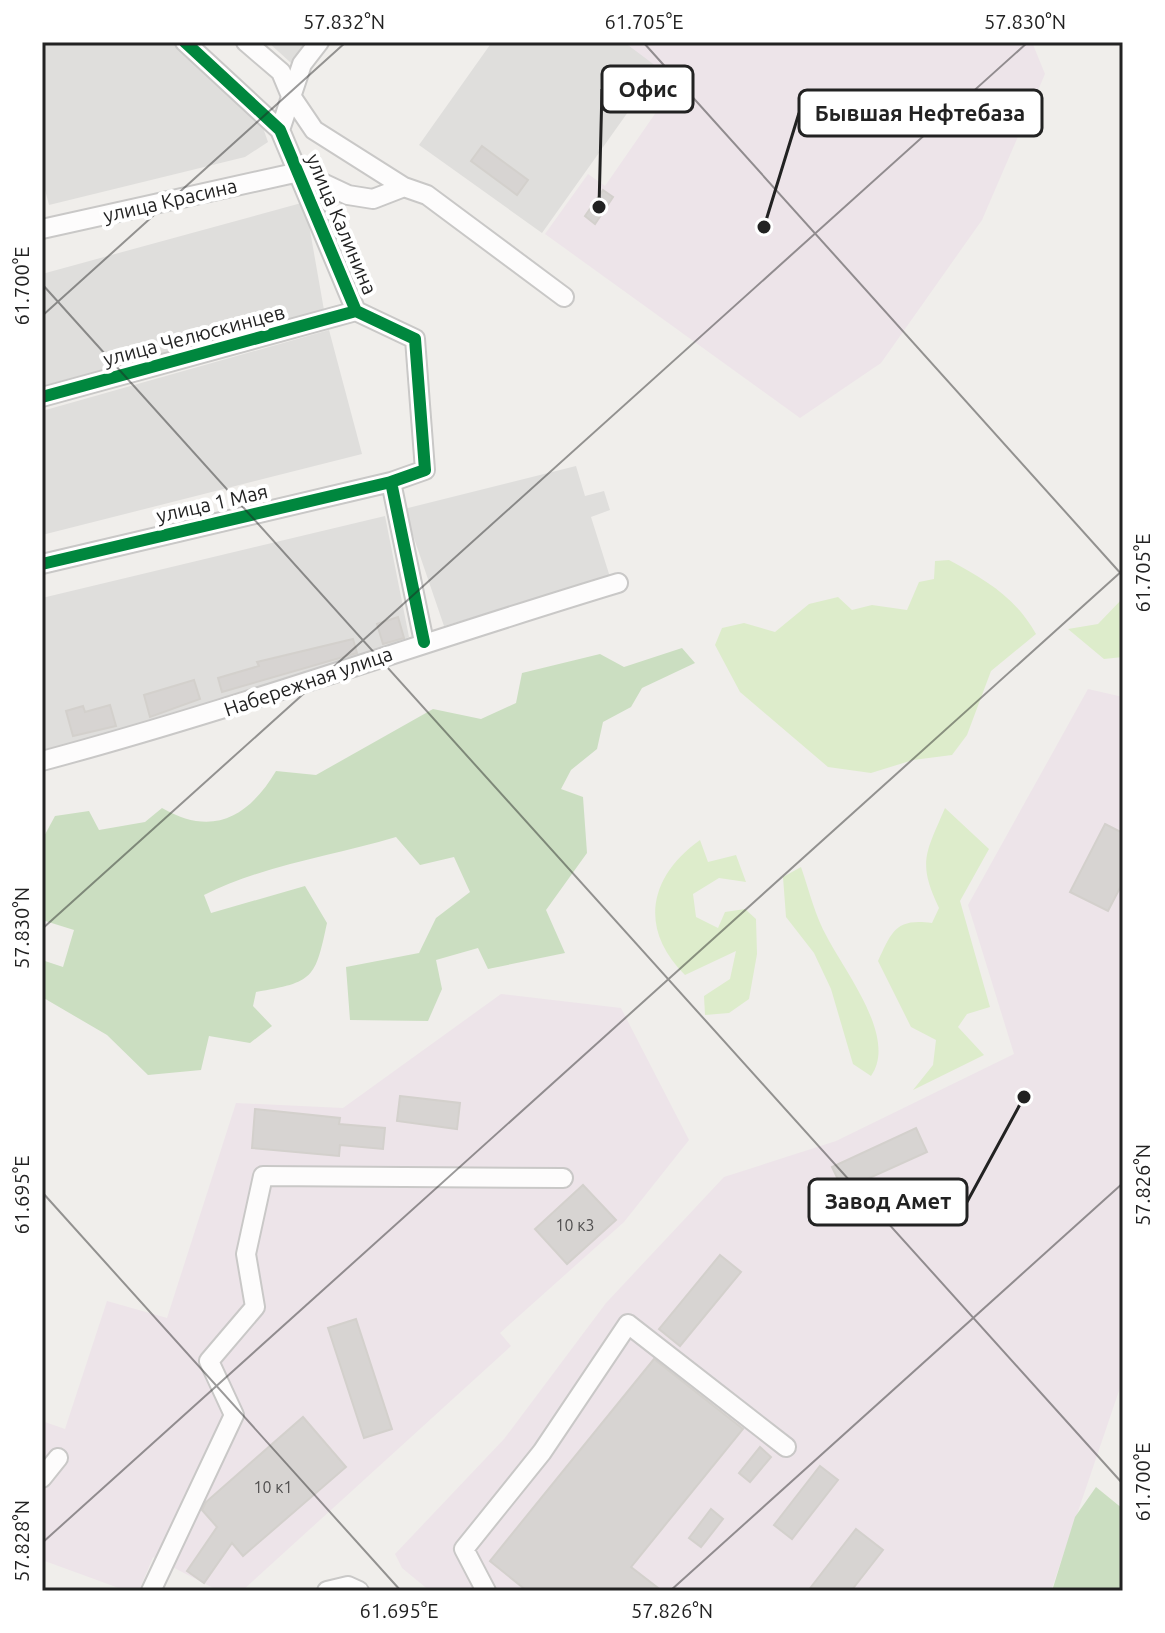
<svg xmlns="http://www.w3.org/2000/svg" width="1165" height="1633" font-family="Ubuntu,sans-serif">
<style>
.residential{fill:#dfdedc}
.industrial{fill:#ede4e9}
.grass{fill:#ddeccb}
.forest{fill:#cbdec1}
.building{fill:#d7d4d2;stroke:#d3d0cc;stroke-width:2}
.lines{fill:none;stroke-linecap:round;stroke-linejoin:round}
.minor-casing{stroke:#c9c8c7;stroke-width:22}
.minor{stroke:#fdfcfc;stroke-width:18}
.cycleway-casing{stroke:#fff;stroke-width:17}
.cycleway{stroke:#00873e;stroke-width:12}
.ticks{fill:none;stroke:#222;stroke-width:2;stroke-opacity:0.45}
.labels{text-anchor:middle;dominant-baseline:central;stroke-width:8;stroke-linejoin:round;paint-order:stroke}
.number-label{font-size:16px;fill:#4f4e4e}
.street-label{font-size:20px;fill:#222;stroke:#fff}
.leader{fill:none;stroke:#222;stroke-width:3}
.callout-dot{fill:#222;stroke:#fff;stroke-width:3}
.callout{fill:#fff;stroke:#222;stroke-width:3}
.callout-label{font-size:22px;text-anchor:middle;font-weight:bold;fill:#222}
.neatline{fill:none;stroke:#222;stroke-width:3}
.ticks-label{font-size:20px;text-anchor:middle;fill:#222}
</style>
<rect width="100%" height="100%" fill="#f0eeeb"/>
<!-- residential -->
<path class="residential" d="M42,42H172L261,122L268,142L245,157L49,205L42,178Z
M268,42H307L291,63Z
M492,42H624L660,67L542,233L419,145Z
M305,202L324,310L42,386V274Z
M329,330L362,454L42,535V411Z
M576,466L585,496L604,491L610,510L591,517L610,577L444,626L404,509Z
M385,516L409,637L355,658L42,756V598Z"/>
<!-- industrial -->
<path class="industrial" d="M624,42H1032L1045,74L982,220L881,363L800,418L545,234L588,174L605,186L677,82Z
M1088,689L1123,697V1379L1051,1591H430L402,1568L395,1554L504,1439L606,1303L724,1177L836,1141L1014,1054L968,905Z
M501,994L621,1008L689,1140L624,1222L500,1333L511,1346L242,1591H219L153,1557L139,1591H127L42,1560V1421L65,1429L107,1301L167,1318L236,1103L343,1108Z"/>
<!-- grass -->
<path class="grass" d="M949,560C986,580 1015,597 1036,634L991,671L967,735L952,755L913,760L871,773L828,767L740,692L715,645L722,628L744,623L775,632L809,604L838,597L852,610L872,605L907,610L919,582L934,579L935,561Z
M1123,598V657L1104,659L1068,629L1098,624Z
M945,808L989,849L960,901L990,1007L967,1014L958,1027L984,1055L913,1090L933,1065L936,1040L911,1027L878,961C892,931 896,918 932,923L939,908C917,862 926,853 945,808Z
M700,840L708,862L736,855L746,882L719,878L693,894L696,917L718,928L725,912L745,909L756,919L757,954L749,999L729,1013L705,1015L704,996L730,979L736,951L685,975C639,930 648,877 700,840Z
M801,867C809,890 815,916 827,937C845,972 898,1038 871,1076L853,1064L831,989L814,953L786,917L783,877Z"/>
<!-- forest -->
<path class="forest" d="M682,648L695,663L642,688L631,707L603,722L597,749L571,770L561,789L583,797L587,853L546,910L565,953L488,969L478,948L436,960L442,989L428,1021L350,1020L346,967L419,953L436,918L470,892L454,857L420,865L396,837C333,856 263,865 204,895L211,913L305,886L327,923C315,979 314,982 256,992L253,1006L272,1026L250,1043L209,1036L201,1070L148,1075L107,1035L42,997V960L63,967L74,930L42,920V840L55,816L89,811L99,830L145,822L162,808C212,837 248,818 276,771L316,775L433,709L481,719L516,703L522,673L600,654L624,667Z
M1096,1487L1123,1509V1591H1052L1075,1517Z"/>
<!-- building -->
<path class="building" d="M482,146L528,180L517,195L471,161Z
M603,190L613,197L595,224L585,216Z
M398,617L404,638L383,644L377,624Z
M353,639L357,653L222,692L218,678L259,666L257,662Z
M194,680L200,699L150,717L144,695Z
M110,705L116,726L73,736L66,711L83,706L85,712Z
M1105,824L1123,833V882L1108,911L1070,892Z
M400,1096L460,1103L457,1129L397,1121Z
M255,1109L340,1118L339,1124L385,1128L383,1149L340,1145L339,1156L252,1148Z
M916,1128L927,1152L843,1190L832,1167Z
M583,1185L616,1220L567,1264L535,1229Z
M720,1255L741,1272L680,1346L659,1329Z
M356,1319L392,1429L364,1438L328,1328Z
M654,1359L743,1429L631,1567L662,1591H527L490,1561Z
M303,1417L346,1467L243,1556L232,1543L204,1583L187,1571L217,1527L202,1510L206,1502Z
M760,1447L771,1457L750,1482L739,1473Z
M820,1466L838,1480L792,1539L774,1525Z
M711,1509L723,1519L701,1547L689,1538Z
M856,1529L883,1550L851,1591H808Z"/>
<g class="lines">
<!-- minor casing -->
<g class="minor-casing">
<path id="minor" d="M185,42L280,130L356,311L415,339L425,470L391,482L424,642
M246,42L281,72L291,96L314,130L404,187
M280,130L302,64L319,42
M42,229L299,172L348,195L373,199L404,187L427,195L564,297
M42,397L356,311
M42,564L391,482
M42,761C236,709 426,641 618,583
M42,1478L58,1458
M151,1591L234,1415L209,1361L255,1307L246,1254L263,1176L563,1178
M327,1591L348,1586L359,1591
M486,1591L464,1549L542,1452L628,1324L786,1447"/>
</g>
<!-- minor -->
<use href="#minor" class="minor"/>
<!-- cycleway casing -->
<g class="cycleway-casing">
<path id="cycleway" d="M185,42L280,130L356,311L415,339L425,470L391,482L424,642
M42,397L356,311
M42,564L391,482"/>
</g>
<!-- cycleway -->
<use href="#cycleway" class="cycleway"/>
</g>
<!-- ticks -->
<path class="ticks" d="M643,42L1123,576M42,284L1123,1484M42,316L346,42M42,929L1028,42M42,1192L401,1591M42,1543L1123,570M670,1591L1123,1183"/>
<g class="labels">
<!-- number labels -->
<g class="number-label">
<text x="575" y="1225">10 к3</text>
<text x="273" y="1487">10 к1</text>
</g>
<!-- street labels -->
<g class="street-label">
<text transform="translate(170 200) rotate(-13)">улица Красина</text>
<text transform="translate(342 224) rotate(67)">улица Калинина</text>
<text transform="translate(194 335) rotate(-15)">улица Челюскинцев</text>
<text transform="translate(212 503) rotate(-13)">улица 1 Мая</text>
<text transform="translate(308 681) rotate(-19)">Набережная улица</text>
</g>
</g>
<!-- callouts -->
<path class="leader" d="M599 207L602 89M764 227L799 113M1024 1097L967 1202"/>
<g class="callout-dot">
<circle cx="599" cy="207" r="8"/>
<circle cx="764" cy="227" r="8"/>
<circle cx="1024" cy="1097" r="8"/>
</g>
<g class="callout">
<rect x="602" y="66" width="91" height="46" rx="8"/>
<rect x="799" y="90" width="243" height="46" rx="8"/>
<rect x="809" y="1179" width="158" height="46" rx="8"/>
</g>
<g class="callout-label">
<text x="648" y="97">Офис</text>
<text x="920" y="121">Бывшая Нефтебаза</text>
<text x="888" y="1209">Завод Амет</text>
</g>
<!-- border -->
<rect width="1165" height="1633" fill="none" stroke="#ffffff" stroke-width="88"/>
<rect x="44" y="44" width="1077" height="1545" class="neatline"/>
<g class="ticks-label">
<text x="344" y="29">57.832°N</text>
<text x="644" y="29">61.705°E</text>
<text x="1025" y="29">57.830°N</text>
<text transform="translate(22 286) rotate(-90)" y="7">61.700°E</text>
<text transform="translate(1143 573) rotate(-90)" y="7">61.705°E</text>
<text transform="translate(22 928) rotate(-90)" y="7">57.830°N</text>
<text transform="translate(1143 1185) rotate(-90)" y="7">57.826°N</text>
<text transform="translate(22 1195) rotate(-90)" y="7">61.695°E</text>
<text transform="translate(1143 1482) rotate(-90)" y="7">61.700°E</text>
<text transform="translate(22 1541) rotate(-90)" y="7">57.828°N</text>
<text x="399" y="1618">61.695°E</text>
<text x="672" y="1618">57.826°N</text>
</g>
</svg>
